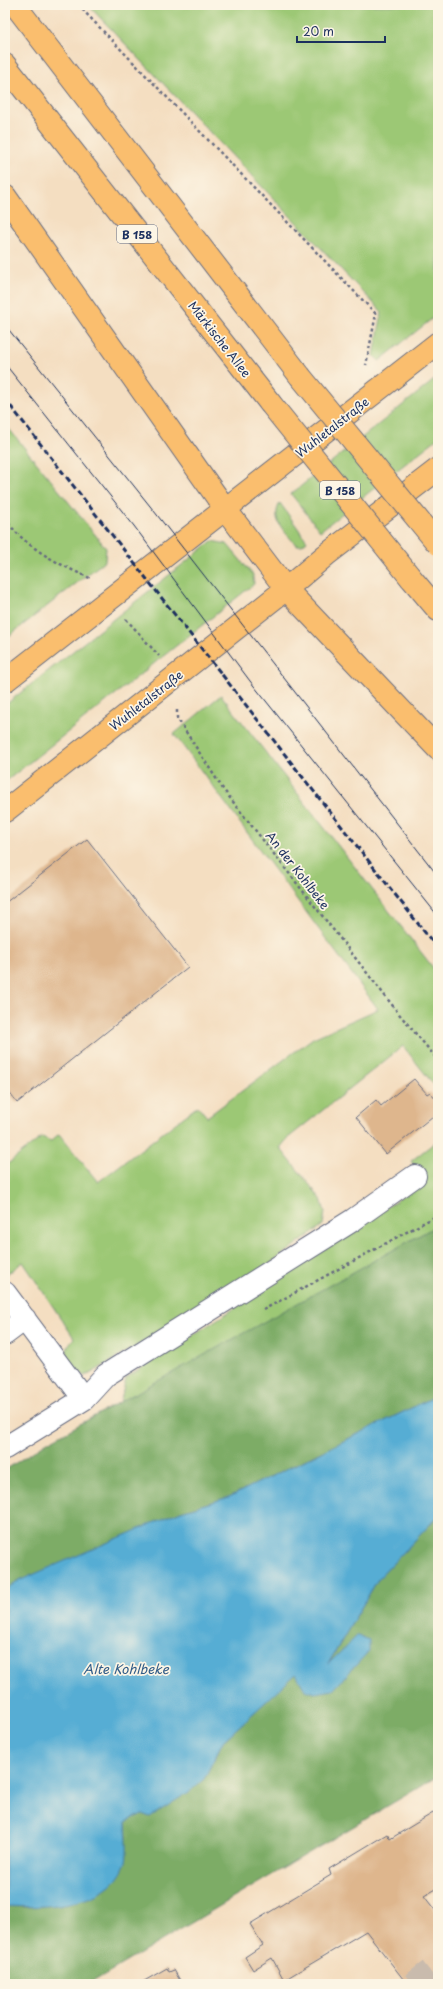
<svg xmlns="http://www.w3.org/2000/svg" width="443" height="1989" font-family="'Playpen Sans',sans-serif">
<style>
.green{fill:#9cc875;stroke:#5c7c6a}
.forest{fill:#7dac66;stroke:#4c6e62}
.water{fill:#57add4;stroke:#396e99}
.building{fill:#deb68d}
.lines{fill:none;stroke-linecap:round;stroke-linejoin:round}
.minor-tunnel{stroke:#c9bbad;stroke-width:22;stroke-dasharray:22 11;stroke-linecap:butt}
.minor-casing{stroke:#676c81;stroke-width:24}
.major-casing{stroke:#676c81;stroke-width:24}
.path{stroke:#676c81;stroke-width:2.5;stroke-dasharray:3 3;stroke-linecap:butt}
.minor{stroke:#fff;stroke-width:22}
.major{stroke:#fabe6e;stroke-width:22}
.tram{stroke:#1b2f5e;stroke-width:1}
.rail{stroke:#1b2f5e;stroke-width:3;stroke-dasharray:6 3;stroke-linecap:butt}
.major-bridge-casing{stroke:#676c81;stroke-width:24;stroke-linecap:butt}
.major-bridge{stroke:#fabe6e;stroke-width:22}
.labels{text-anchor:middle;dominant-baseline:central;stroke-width:3.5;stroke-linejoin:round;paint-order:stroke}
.shield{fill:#fcf5e5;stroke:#5e6a86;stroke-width:1}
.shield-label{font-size:11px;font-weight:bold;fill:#1b2f5e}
.street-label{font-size:12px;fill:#1b2f5e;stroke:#fcf5e5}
.water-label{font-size:13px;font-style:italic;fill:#305b87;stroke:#fcf5e5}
</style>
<rect width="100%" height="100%" fill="#fcf5e5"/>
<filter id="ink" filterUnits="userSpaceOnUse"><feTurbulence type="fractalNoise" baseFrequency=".025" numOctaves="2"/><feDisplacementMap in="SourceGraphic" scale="8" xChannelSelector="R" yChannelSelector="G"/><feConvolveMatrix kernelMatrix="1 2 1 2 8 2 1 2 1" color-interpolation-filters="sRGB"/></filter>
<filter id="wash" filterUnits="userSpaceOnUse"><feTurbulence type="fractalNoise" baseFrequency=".012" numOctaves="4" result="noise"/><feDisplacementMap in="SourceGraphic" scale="16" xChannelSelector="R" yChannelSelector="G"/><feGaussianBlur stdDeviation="0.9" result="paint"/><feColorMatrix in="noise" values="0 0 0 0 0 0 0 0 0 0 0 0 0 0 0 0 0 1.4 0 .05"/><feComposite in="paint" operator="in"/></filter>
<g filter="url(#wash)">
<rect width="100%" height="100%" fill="#f4dec1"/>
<!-- green -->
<path class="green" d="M88,5H438V314L379,361L374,356L382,312Z
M438,377V438L320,531L291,494Z
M5,424L106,548L105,561L5,639Z
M280,503L307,541L302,545H296C285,531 270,521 280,503Z
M212,541L227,544L253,575L254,584L5,782V705Z
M221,695L438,974V1090L403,1046L288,1138L280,1148L321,1199L325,1212L323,1225L259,1272L90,1374L84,1376C70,1363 59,1354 74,1338L23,1262L6,1275L5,1273V1166L42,1137L51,1141L59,1134L98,1182L198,1106L207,1117L313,1038L378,1009L174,734Z
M438,1140V1225L120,1403L126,1378L269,1286L426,1181L411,1161Z"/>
<!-- forest -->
<path class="forest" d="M438,1225V1395L229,1497L181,1511L5,1591V1470L46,1443Z
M438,1516V1776L89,1984H5V1906L26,1907L61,1904L127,1839L126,1822L204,1779L223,1741L296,1673L327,1666L378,1579Z"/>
<!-- water -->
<path class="water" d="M438,1395V1516L378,1579L328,1664L358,1635L369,1640V1651L333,1690L315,1693L305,1690L296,1674L223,1741L204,1779L189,1792L150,1817L142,1814L126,1822C126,1835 129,1853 125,1865C109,1908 43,1908 5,1906V1592L16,1582L181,1511L229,1497Z"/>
<g id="blocks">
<!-- building -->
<path class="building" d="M87,839L188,967L17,1103L5,1087V903Z
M414,1079L427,1094L430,1092L438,1101V1112L386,1154L356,1117L376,1100L381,1106Z
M438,1810V1888L424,1896L438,1914V1984H407L366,1931L284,1980L272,1958L253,1970L245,1957L263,1945L250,1924L331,1875L329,1869L387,1834L390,1839Z
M167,1968L169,1972L174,1970L182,1984H139Z"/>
</g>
</g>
<g filter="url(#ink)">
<use href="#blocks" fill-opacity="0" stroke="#676c81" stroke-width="1"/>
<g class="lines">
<!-- minor-tunnel -->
<path class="minor-tunnel" d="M412,1984L438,1964"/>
<!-- minor casing -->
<g class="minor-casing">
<path id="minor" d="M5,1293L84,1399
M5,1334L25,1319
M5,1448L84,1399L106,1375L353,1220L415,1176"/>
</g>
<!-- major casing -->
<g class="major-casing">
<path id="major" d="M15,5L300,376
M5,65L270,403
M5,196L226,510L286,589L438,749
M411,578L438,610
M5,681L438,343
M5,811L286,589L326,555L438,469"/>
</g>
<!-- path -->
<path class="path" d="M78,5L376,314L366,365
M5,518C23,547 62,566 92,579
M126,619L159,656
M177,710V718L223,789L400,1015L438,1060
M263,1310L438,1215"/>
<!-- minor -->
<use href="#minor" class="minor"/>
<!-- major -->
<use href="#major" class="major"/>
<!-- tram -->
<path class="tram" d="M5,325L154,511L438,876
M5,364L134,526L250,681L438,916"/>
<!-- rail -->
<path class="rail" d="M5,399L438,949"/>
<!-- major-bridge casing -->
<g class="major-bridge-casing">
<path id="major-bridge" d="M300,376L438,544
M270,403L411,578"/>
</g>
<!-- major-bridge -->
<use href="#major-bridge" class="major-bridge"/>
</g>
</g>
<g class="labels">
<!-- shield labels -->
<g class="shield">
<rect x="117" y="225" width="40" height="18" rx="3"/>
<rect x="320" y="481" width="40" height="18" rx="3"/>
</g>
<g class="shield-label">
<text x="137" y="234">B 158</text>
<text x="340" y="490">B 158</text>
</g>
<!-- street labels -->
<g class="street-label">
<text transform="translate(220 339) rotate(52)">Märkische Allee</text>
<text transform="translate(332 427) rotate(-38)">Wuhletalstraße</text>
<text transform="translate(146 700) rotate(-38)">Wuhletalstraße</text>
<text transform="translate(298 870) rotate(52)">An der Kohlbeke</text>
</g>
<!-- water labels -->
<g class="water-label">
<text x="126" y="1668">Alte Kohlbeke</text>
</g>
</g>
<!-- margin -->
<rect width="443" height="1989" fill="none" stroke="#fcf5e5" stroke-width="20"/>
<!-- scale -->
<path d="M297 36v6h88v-6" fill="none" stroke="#1b2f5e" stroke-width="2"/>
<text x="303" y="36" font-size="12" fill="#1b2f5e" stroke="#fcf5e5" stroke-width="3" paint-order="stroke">20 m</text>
</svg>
